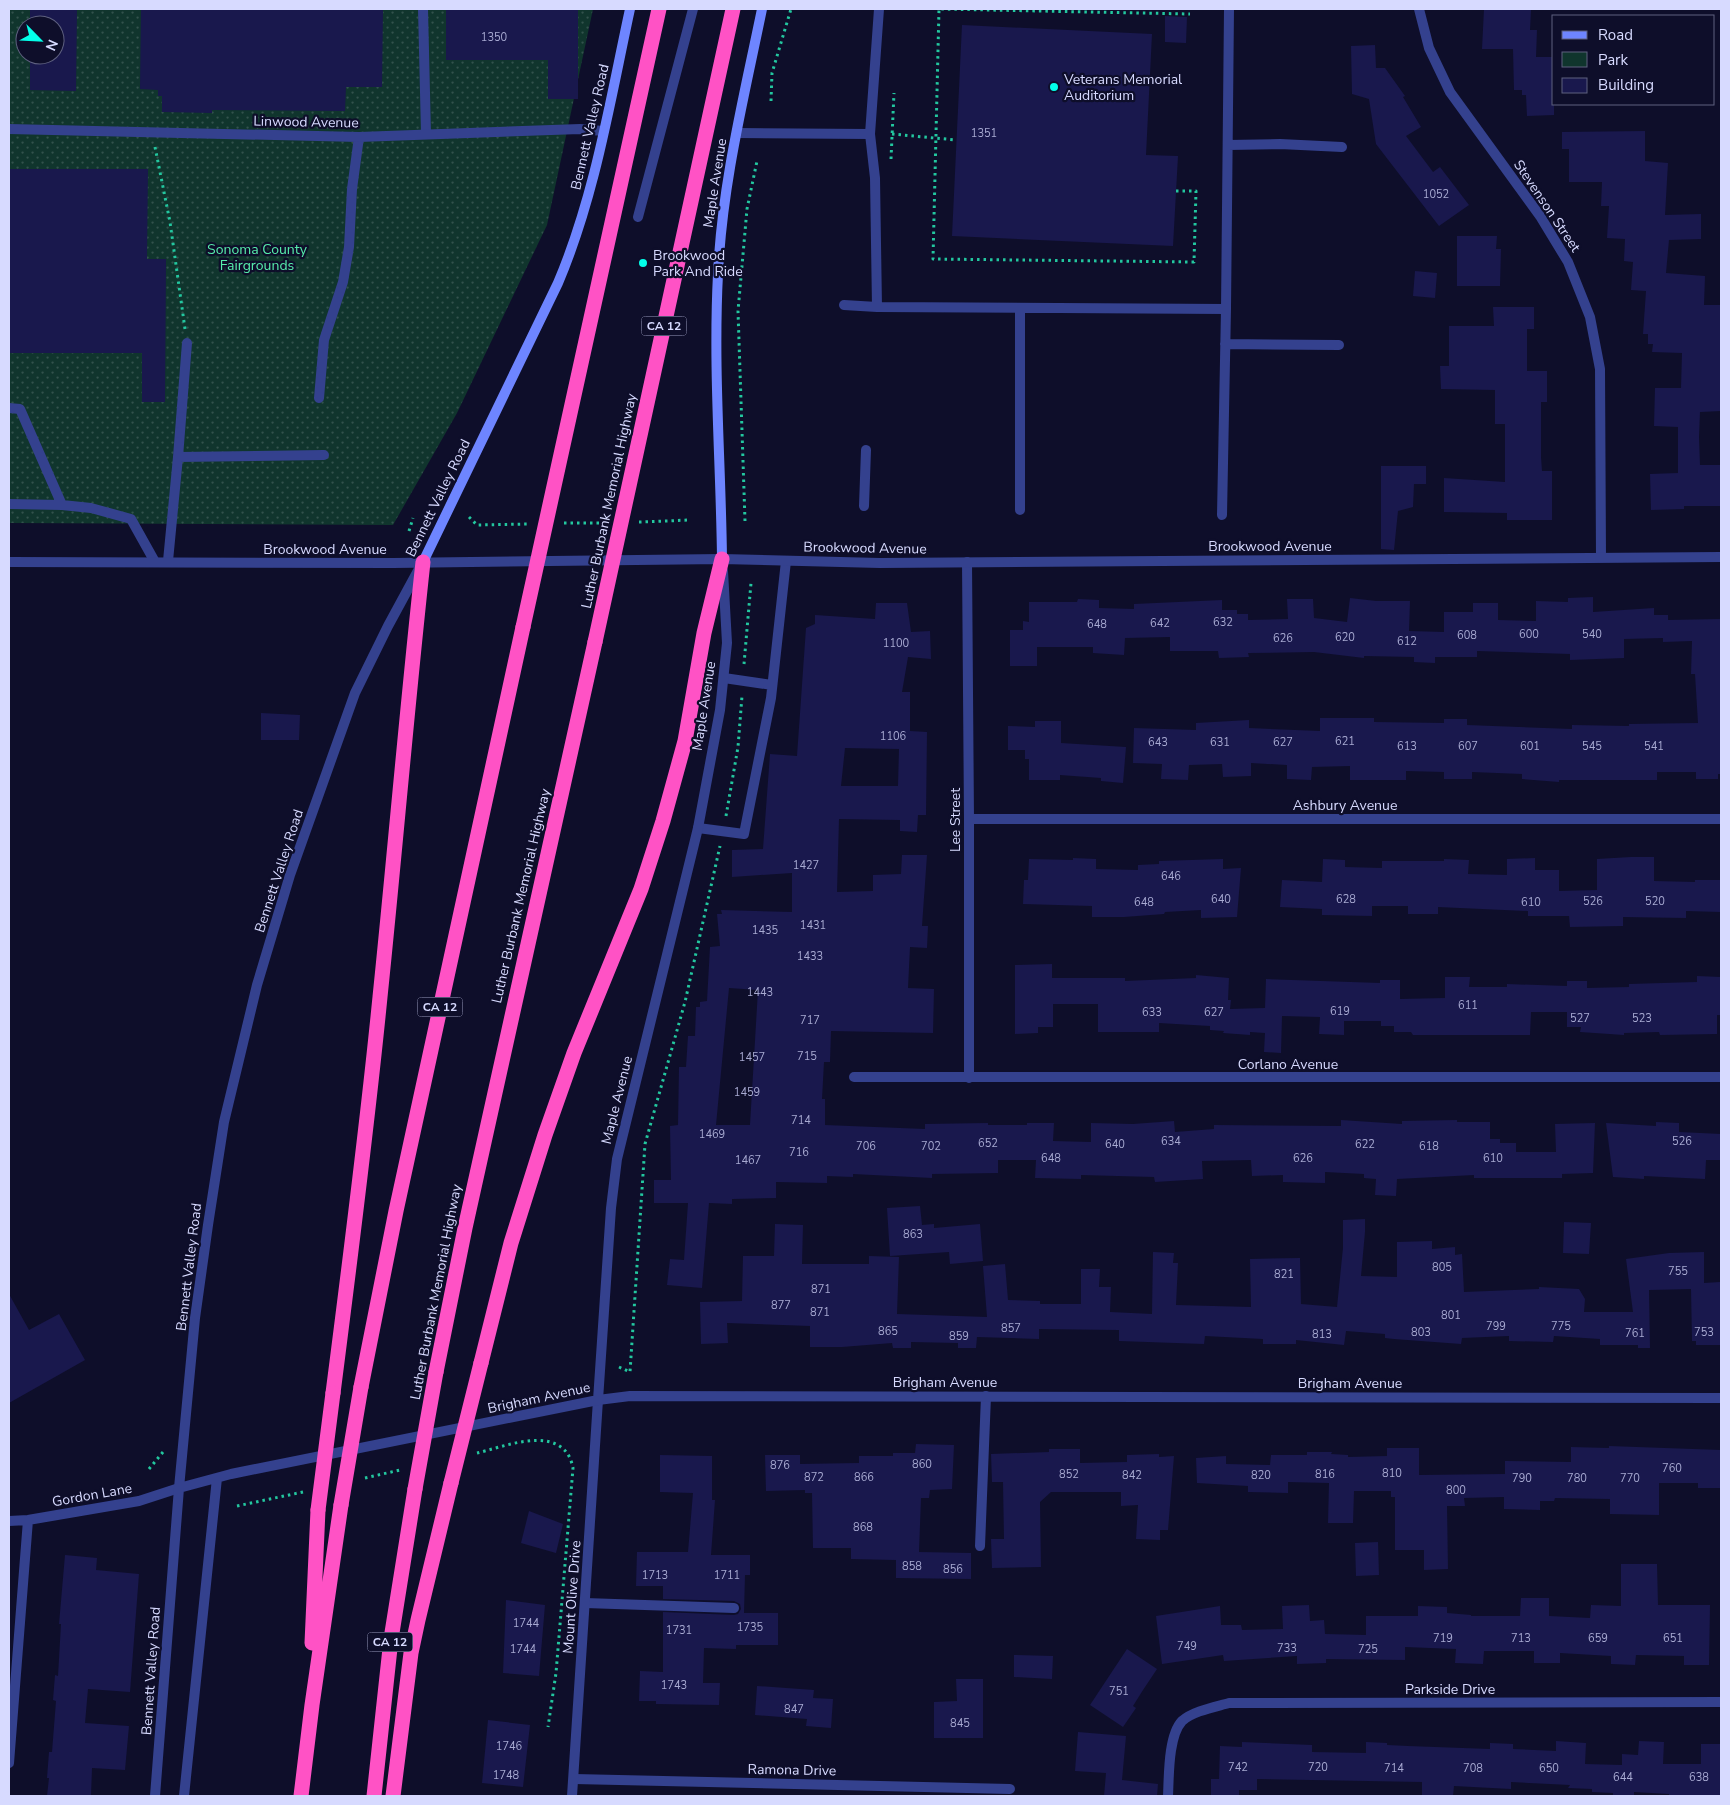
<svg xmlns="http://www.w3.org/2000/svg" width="1730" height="1805" font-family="'Nunito Sans',sans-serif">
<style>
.green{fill:url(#green-dots);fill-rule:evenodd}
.building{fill:#19184d;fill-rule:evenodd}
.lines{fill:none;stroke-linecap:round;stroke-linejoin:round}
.path{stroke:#23c79f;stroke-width:3;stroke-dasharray:2.5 4;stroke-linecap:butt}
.service{stroke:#34418e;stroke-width:10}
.minor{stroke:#34418e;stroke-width:10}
.tertiary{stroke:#34418e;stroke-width:10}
.secondary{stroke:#6e85ff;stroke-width:10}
.motorway{stroke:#ff52c5;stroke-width:15}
.motorway-bridge{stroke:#ff52c5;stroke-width:15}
.poi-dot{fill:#03ffea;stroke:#0e0e2a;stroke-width:2}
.labels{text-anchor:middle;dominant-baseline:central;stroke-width:4.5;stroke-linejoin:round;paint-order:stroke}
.number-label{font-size:11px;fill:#a8aad2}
.shield{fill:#0e0e2a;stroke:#9b9dbf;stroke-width:1}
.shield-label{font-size:12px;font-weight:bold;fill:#d7daff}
.poi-label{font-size:14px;fill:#d7daff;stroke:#0e0e2a;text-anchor:start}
.street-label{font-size:14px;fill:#d7daff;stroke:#0e0e2a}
.park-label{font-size:14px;fill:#57ecab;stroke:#0e0e2a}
</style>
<defs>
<pattern id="green-dots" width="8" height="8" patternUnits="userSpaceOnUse" patternTransform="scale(1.25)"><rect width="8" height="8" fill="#10352d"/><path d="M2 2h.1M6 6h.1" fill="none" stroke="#32524c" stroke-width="1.8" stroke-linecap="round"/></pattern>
</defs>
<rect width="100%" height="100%" fill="#0e0e2a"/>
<!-- green -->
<path class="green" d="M9,9H593L547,225L457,413L393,525L9,523ZM25,25H55V55H25Z"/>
<!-- building -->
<path class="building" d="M30,9H77L76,91L30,90V55H55V25H30Z
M141,9H383L382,87H346L345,111L212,110V113L162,112V96H158V90L140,89Z
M446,9H578V99H548V60H446Z
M1484,9H1531L1530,30H1537L1536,57H1554V115L1527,116L1526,95H1522V90H1514L1513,49H1482Z
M1165,16L1187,17L1186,43L1165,42Z
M962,25L1152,34L1146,155L1178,156L1173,246L952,236Z
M1375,45L1376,68H1385L1405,96L1403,97L1421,127L1406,136L1433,172L1440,167L1469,205L1439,226L1376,144L1369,99L1352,94L1351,46Z
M1645,131V161L1668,163L1665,215L1701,214V239L1669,240L1666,273L1705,276L1704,305H1721V411L1700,412L1699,437L1700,465H1721V506H1684V509L1651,510L1650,474L1678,473V427L1654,426L1655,388H1681L1682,353L1652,352L1653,344H1648V334H1643L1646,291L1631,290L1633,262L1624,261L1625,239L1607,238L1609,206H1601L1602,182H1569V149H1562V132Z
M9,169H148L147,259H166L165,402H142V353H9Z
M1457,236H1497L1496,249H1501L1500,286H1457Z
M1415,271L1437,273L1435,298L1413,296Z
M1493,307H1534V329H1527V371H1547V402H1541V457L1542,471H1552V520H1507V513L1444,512V478L1505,482V424H1495V390L1441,389L1440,366H1449V326H1494Z
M1381,466H1426V484H1414L1413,507L1398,511L1394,550L1381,549Z
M1593,597V612L1654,608V615H1668V620L1721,619V774H1718V779H1696V772H1657V780H1559V782L1522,779V774L1472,772V779H1444V772L1406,771V780H1350V766L1312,767L1311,780L1287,779V765L1251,763V776L1223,777L1222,764L1189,765L1188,780L1161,779L1162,764L1133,763L1134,728L1196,730V723L1249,720V728L1320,731V718H1374V722L1444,723V719H1467V725L1572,729V725L1629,726V724L1698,723L1695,674H1691L1692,641L1663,642V638L1624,639V658L1570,660V654L1477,651V657H1435V663L1414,662V657L1364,656V658L1314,652L1248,653L1249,657L1219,658L1218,651H1170V637L1125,638L1124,655L1093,653V647H1037V666H1010V630H1023V621L1029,622V602H1077L1078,599L1099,600V608L1134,609V604L1222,600V610H1237V614H1248V620L1288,619L1287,599H1313L1314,618L1347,622L1350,598L1376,601H1410L1409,631L1444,632V612H1473V603H1498V620L1536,621V601L1568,602V598Z
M876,603H907L911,632L930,631L931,659L908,657L902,692H910V731L927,732L926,815H918L917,832L900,831V820L839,819L837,892L873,891V875L901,874L902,855H927L922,926H928L927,948L910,947L908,988L934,989L933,1033L831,1031L830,1062H824L822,1099H825V1125L925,1129V1124L988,1123V1125H1027V1123H1054L1053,1141L1091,1142V1123L1133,1124L1174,1121L1175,1132L1214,1129V1125L1341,1126V1120L1402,1124V1121L1457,1120V1122H1490V1139H1500V1143H1516V1152H1556L1555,1124L1595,1123L1593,1173L1562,1174V1178H1474V1175L1397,1179L1396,1196L1375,1195L1376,1179L1364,1178V1174L1325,1172V1183L1283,1182V1175L1252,1176L1251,1160L1202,1161L1203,1179L1155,1182L1154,1177L1081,1175V1179L1035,1178L1036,1160H998V1173L932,1174V1178L853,1174V1177L827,1176V1183L776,1182V1198L732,1199V1204L709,1203L702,1288L667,1285L670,1259L684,1260L688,1203H654V1180H671L670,1126L678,1125L679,1067H686L688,1036H695L696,1007H700V1002L707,1001L710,947L720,946L717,914H722L721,910L792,912V873L732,877V850L763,849L770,754L797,756L806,628L815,624V615L875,619ZM845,748L899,749L898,786H841ZM729,988L758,990L750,1125H716Z
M261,713L300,715L299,740H261Z
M1035,721H1061V743L1126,747L1123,783L1101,781V778L1060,775V780H1029V759H1025V750H1008V726L1035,727Z
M1631,857H1654V881L1695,882V880H1721V912L1686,911V918L1623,917V926L1570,927L1569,916H1528V911L1438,907V914H1408V906H1372V916L1322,915V909L1280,907L1282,880L1322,882L1323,859L1345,860V867L1382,868V861H1444V859L1469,860L1468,874L1507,875V859L1535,858V870H1559V891L1597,890V859Z
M1073,858L1096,859V869L1138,870V865L1159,864V861L1223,859V869L1241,868L1237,917L1201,918V910L1165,912L1164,914L1124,917H1092V906L1023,904L1024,880H1028L1029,859L1073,860Z
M1052,964V978H1125V981L1196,978V975L1229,978L1228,1000H1231L1230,1009L1265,1008L1266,979L1380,983V980H1400V999L1445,998V977H1470L1469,987H1507V984L1567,986V981H1587V988L1629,987V984L1697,982V976L1721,977V1015H1717V1034L1660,1035L1659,1032L1624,1033V1035L1580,1032L1581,1027H1567V1012H1531L1530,1035H1413L1411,1032H1394V1026H1381V1021H1344V1035L1319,1034L1320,1017L1282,1016L1281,1053L1264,1052L1265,1033L1250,1032V1035L1223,1033L1224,1031L1210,1030V1026L1159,1023V1032H1098V1004H1053V1027H1038V1033L1015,1034V965Z
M1656,1122L1679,1123V1132L1721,1134V1160H1706L1705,1179L1644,1176V1179L1613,1177L1606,1123L1656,1126Z
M920,1206L922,1225L934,1224V1228L980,1224L983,1261L950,1264L949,1252L890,1256L887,1208Z
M1365,1219V1232L1361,1276L1397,1277V1242L1432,1241V1249L1455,1247V1255L1462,1254L1464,1292L1539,1289V1287L1579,1289L1585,1299L1584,1312H1633L1626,1259L1669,1253L1704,1252V1283L1720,1282L1721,1345H1696V1341H1692L1691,1289L1649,1290L1650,1348H1638V1345H1600V1339L1554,1336L1553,1342L1509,1341V1336L1462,1338L1461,1344L1394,1339L1385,1338V1334L1346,1331L1344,1345L1296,1340V1344H1263V1339L1205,1336L1204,1344L1119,1341V1330L1039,1329V1339L977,1337L976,1348H958V1343L911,1342V1348H893L892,1343L842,1347H810V1326L727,1323L728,1343L701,1344L700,1302L742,1301L743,1256H774L775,1224L803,1225L802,1264H869V1256L899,1257L897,1314L987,1317L983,1266L1005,1264L1008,1300L1040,1301V1304H1081V1269H1100L1099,1287H1111L1110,1312L1152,1314L1153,1252L1174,1253L1173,1263H1178L1176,1305L1251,1307L1250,1259L1300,1258L1301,1304L1337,1307L1343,1248V1220Z
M1564,1222L1591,1223L1589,1254L1563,1253Z
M9,1294L29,1330L59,1314L85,1360L9,1403Z
M916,1444L954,1445L952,1489L930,1490L929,1498H921L919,1552L971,1553V1579L896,1578V1560L851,1559V1548H813L812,1493H805V1490L766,1491L765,1455H800V1464L859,1463V1456H893V1453H915Z
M1609,1446L1721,1450V1488H1698V1483H1659V1515L1610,1514V1499L1555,1498L1554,1501H1540V1510L1504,1509V1497L1464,1498L1465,1506H1447L1448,1569L1424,1570V1550H1395V1497H1391V1491H1354L1353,1523H1328L1329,1483L1288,1482V1493L1248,1492V1486L1197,1483L1196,1458L1226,1456V1464L1270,1465L1271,1455H1307V1452H1332L1331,1454L1348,1455V1457L1387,1456V1448H1419V1475L1505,1474V1461L1571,1462V1447L1609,1448Z
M1049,1449H1080V1463L1127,1462V1455L1159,1454V1457L1174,1456L1168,1530H1160V1540L1136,1539L1138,1505L1121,1506V1492H1051L1040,1502L1041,1567L992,1568L991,1539H1004L1003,1482H992L991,1454L1049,1452Z
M660,1455L712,1456V1500H715L711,1555H750V1575H745L744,1613H778V1645H736V1649L704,1648L703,1683H720L719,1705L656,1704V1701H639L640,1671L663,1672V1612L734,1615L738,1614L741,1609L740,1604L734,1601L663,1599V1586H636L637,1552H688L693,1493L660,1492Z
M529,1511L563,1524L556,1553L521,1543Z
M1378,1542L1379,1575L1356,1576L1355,1543Z
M65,1555L97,1558L96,1570L139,1574L130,1692L88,1689L85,1723L129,1726L125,1770L92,1768L91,1796H47L49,1778H47L49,1752H52L56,1701L53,1700L55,1675L58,1676L61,1624H59Z
M1621,1564H1657L1658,1605H1710L1709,1665H1684V1656L1636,1655L1635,1665L1611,1664V1656L1560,1653V1663H1534V1651H1484L1483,1664L1455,1663L1456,1649L1405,1647V1660L1326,1659V1663L1297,1664V1656L1224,1661L1223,1655L1162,1664L1156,1616L1220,1606L1221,1625H1241L1242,1630L1283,1629L1282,1606L1309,1605L1310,1621L1324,1620L1325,1634L1366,1635V1616H1418V1606L1447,1607V1613L1471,1615V1616H1520L1521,1598H1549V1616L1590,1618L1591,1605L1621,1606Z
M506,1600L545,1605L539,1676L503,1673Z
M1127,1649L1157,1669L1143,1690L1133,1706L1136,1708L1123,1727L1090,1705Z
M1014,1655L1053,1656L1052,1679L1014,1677Z
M956,1679H983V1738H934V1702L957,1701Z
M757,1686L814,1690L813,1698L833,1699L831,1728L806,1726L807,1719L755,1715Z
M488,1720L530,1725L523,1787L482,1783Z
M1078,1732L1126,1736L1122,1780L1158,1784L1157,1796H1104L1106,1773L1075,1771Z
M1556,1741L1586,1743L1585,1764L1622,1765V1754L1638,1755L1639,1741L1664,1742L1663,1764H1701V1744H1721V1796H1669V1794L1634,1792V1796H1613V1793L1592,1792V1789L1568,1788L1570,1785L1511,1782V1789L1454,1786L1453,1796H1422V1782L1257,1779V1790H1239V1796H1211V1779H1219L1220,1746L1242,1747V1742L1312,1745V1752L1366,1753V1742L1387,1743V1745L1408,1746L1490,1749V1743L1513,1744V1749L1556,1751Z"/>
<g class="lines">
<!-- path -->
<path class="path" d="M771,101L772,73L791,9
M892,134L956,140
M155,147L170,222L185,329
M891,159L894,93
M1176,191H1196L1194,262L933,259L939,9L1190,14
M469,517L477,525L528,524
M745,521L738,311L747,209L757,161
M639,522L690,520
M564,523H603
M409,531L413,518
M744,664L751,583
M726,816L738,747L742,696
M619,1367L630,1372L645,1144L685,1002L720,846
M477,1453C503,1447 548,1428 567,1453C570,1457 572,1463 573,1468L556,1673L548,1727
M149,1469L163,1452
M365,1478L400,1470
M237,1506L303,1492"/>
<!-- service -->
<path class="service" d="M423,9L426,134
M879,9L870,134L875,178L877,307L1226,309L1229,9
M737,133L870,134
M1228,145L1280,144L1342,147
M638,217L693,9
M844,305L877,307
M1020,308V510
M1225,344L1339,345
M319,398L324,340L343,282L349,247L352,189L359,137
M9,408L20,409L62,505
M178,457L187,343
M9,504L62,505L91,508L131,519L155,562
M864,506L866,450
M1222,515L1226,309
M168,561L178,457L324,455
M724,678L772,685
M698,828L744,834L771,698L786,561
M980,1546L986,1396
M585,1603L734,1608
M574,1779L1010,1789"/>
<!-- minor -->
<path class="minor" d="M1419,9L1429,48L1450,92L1540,216L1568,262L1590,317L1600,369L1601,557
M9,129L359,137L580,129L603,131
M967,562L969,819V1078
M969,819H1721
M854,1077H1721
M9,1521L28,1520L139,1501L179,1488
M9,1763L28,1520
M572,1796L598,1400
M1168,1796C1169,1777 1168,1736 1182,1721C1193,1711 1215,1707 1229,1703L1721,1702"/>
<!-- tertiary -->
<path class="tertiary" d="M9,562L393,563L722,559L880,563L1721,557
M598,1400L611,1208L617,1159L698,828L720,710L727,643L723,571
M179,1488L231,1474L598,1400L630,1396L1721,1398
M155,1796L179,1488L195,1318L208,1225L224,1122L257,985L290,875L355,693L388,626L420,567
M184,1796L217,1478"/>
<!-- secondary -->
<path class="secondary" d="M722,559C721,465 713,369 718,274C722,184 744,97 762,9
M423,562L558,283C595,196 610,101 630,9"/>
<!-- motorway -->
<path class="motorway" d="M481,1363L511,1243L545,1135L574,1053L641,889L663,821L685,741L704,633L722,559
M436,1372L465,1228L595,642
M361,1387L396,1211L523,627
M333,1393C350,1261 367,1129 380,997C395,852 407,707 423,562
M312,1643L318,1510
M301,1796L312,1705L341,1505
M374,1796L391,1639L415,1489
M393,1796L411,1653L418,1620L451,1483"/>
<!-- motorway-bridge -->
<path class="motorway-bridge" d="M523,627L659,9
M595,642L733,9
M451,1483L481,1363
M415,1489L436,1372
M341,1505L361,1387
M318,1510L333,1393"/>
</g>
<!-- markers -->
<g class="poi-dot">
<circle cx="1054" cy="87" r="5"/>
<circle cx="643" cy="263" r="5"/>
</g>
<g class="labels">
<!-- number labels -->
<g class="number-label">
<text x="494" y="37">1350</text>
<text x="984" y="133">1351</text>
<text x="1436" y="194">1052</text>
<text x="1223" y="622">632</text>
<text x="1160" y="623">642</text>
<text x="1097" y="624">648</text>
<text x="1529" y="634">600</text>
<text x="1592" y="634">540</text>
<text x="1467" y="635">608</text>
<text x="1345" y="637">620</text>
<text x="1283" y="638">626</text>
<text x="1407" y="641">612</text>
<text x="896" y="643">1100</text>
<text x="893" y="736">1106</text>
<text x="1345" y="741">621</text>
<text x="1158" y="742">643</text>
<text x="1220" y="742">631</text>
<text x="1283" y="742">627</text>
<text x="1407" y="746">613</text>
<text x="1468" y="746">607</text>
<text x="1530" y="746">601</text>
<text x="1592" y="746">545</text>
<text x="1654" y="746">541</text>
<text x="806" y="865">1427</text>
<text x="1171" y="876">646</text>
<text x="1221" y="899">640</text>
<text x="1346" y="899">628</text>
<text x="1593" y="901">526</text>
<text x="1655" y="901">520</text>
<text x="1144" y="902">648</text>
<text x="1531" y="902">610</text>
<text x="813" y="925">1431</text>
<text x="765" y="930">1435</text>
<text x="810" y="956">1433</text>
<text x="760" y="992">1443</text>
<text x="1468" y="1005">611</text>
<text x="1340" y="1011">619</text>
<text x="1152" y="1012">633</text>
<text x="1214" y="1012">627</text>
<text x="1580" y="1018">527</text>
<text x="1642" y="1018">523</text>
<text x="810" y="1020">717</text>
<text x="807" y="1056">715</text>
<text x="752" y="1057">1457</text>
<text x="747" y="1092">1459</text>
<text x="801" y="1120">714</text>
<text x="712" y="1134">1469</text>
<text x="1171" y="1141">634</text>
<text x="1682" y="1141">526</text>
<text x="988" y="1143">652</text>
<text x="1115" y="1144">640</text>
<text x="1365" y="1144">622</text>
<text x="866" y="1146">706</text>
<text x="931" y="1146">702</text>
<text x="1429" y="1146">618</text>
<text x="799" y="1152">716</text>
<text x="1051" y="1158">648</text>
<text x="1303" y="1158">626</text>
<text x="1493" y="1158">610</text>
<text x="748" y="1160">1467</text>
<text x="913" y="1234">863</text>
<text x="1442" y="1267">805</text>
<text x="1678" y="1271">755</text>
<text x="1284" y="1274">821</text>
<text x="821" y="1289">871</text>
<text x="781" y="1305">877</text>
<text x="820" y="1312">871</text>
<text x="1451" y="1315">801</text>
<text x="1496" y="1326">799</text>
<text x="1561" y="1326">775</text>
<text x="1011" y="1328">857</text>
<text x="888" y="1331">865</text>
<text x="1421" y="1332">803</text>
<text x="1704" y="1332">753</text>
<text x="1635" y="1333">761</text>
<text x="1322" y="1334">813</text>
<text x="959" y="1336">859</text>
<text x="922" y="1464">860</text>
<text x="780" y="1465">876</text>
<text x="1672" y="1468">760</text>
<text x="1392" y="1473">810</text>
<text x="1069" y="1474">852</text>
<text x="1325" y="1474">816</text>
<text x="1132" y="1475">842</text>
<text x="1261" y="1475">820</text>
<text x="814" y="1477">872</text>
<text x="864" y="1477">866</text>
<text x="1522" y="1478">790</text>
<text x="1577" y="1478">780</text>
<text x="1630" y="1478">770</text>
<text x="1456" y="1490">800</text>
<text x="863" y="1527">868</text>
<text x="912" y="1566">858</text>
<text x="953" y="1569">856</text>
<text x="655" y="1575">1713</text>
<text x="727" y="1575">1711</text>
<text x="526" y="1623">1744</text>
<text x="750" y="1627">1735</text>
<text x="679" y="1630">1731</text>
<text x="1443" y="1638">719</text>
<text x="1521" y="1638">713</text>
<text x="1598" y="1638">659</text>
<text x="1673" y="1638">651</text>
<text x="1187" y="1646">749</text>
<text x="1287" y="1648">733</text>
<text x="523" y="1649">1744</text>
<text x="1368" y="1649">725</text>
<text x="674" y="1685">1743</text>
<text x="1119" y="1691">751</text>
<text x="794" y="1709">847</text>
<text x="960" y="1723">845</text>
<text x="509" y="1746">1746</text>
<text x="1238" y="1767">742</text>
<text x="1318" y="1767">720</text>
<text x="1394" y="1768">714</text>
<text x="1473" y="1768">708</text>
<text x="1549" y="1768">650</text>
<text x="506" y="1775">1748</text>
<text x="1623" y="1777">644</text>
<text x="1699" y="1777">638</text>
</g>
<!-- shield labels -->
<g class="shield">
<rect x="641.5" y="316.5" width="45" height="19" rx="4"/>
<rect x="417.5" y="997.5" width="45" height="19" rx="4"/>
<rect x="367.5" y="1632.5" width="45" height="19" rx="4"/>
</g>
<g class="shield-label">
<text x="664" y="326">CA 12</text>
<text x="440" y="1007">CA 12</text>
<text x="390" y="1642">CA 12</text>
</g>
<!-- poi labels -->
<g class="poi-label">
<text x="1064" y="79">Veterans Memorial<tspan x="1064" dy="16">Auditorium</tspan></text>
<text x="653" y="255">Brookwood<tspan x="653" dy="16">Park And Ride</tspan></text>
</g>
<!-- street labels -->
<g class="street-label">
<text transform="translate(306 122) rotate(1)">Linwood Avenue</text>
<text transform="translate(590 127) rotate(-77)">Bennett Valley Road</text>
<text transform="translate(715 183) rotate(-81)">Maple Avenue</text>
<text transform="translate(1547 206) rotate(56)">Stevenson Street</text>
<text transform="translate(438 498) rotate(-64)">Bennett Valley Road</text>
<text transform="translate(609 501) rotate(-78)">Luther Burbank Memorial Highway</text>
<text x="1270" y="546">Brookwood Avenue</text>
<text transform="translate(865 548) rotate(1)">Brookwood Avenue</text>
<text x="325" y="549">Brookwood Avenue</text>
<text transform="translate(704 706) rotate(-81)">Maple Avenue</text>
<text x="1345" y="805">Ashbury Avenue</text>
<text transform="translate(955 820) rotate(-90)">Lee Street</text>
<text transform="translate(279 871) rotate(-72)">Bennett Valley Road</text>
<text transform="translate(521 896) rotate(-77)">Luther Burbank Memorial Highway</text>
<text x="1288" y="1064">Corlano Avenue</text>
<text transform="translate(617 1100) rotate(-76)">Maple Avenue</text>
<text transform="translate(189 1267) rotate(-83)">Bennett Valley Road</text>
<text transform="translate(436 1292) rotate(-79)">Luther Burbank Memorial Highway</text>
<text x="945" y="1382">Brigham Avenue</text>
<text x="1350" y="1383">Brigham Avenue</text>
<text transform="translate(539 1398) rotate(-12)">Brigham Avenue</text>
<text transform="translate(92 1495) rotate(-10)">Gordon Lane</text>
<text transform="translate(572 1597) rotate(-86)">Mount Olive Drive</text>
<text transform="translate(151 1671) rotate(-86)">Bennett Valley Road</text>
<text x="1450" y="1689">Parkside Drive</text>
<text transform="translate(792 1770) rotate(1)">Ramona Drive</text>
</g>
<!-- park labels -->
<g class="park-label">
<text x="257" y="249">Sonoma County<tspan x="257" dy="16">Fairgrounds</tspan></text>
</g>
</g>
<!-- border -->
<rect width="1730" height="1805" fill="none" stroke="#d7daff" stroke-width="20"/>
<!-- legend -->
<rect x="1552" y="15" width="162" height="90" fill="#0e0e2a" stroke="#5e607f"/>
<rect x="1562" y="31" width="25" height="8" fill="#6e85ff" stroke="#5e607f"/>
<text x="1598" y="40" font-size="15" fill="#d7daff">Road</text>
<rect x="1562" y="52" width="25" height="15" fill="#10352d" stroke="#5e607f"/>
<text x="1598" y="65" font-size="15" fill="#d7daff">Park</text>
<rect x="1562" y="78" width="25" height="15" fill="#19184d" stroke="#5e607f"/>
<text x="1598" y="90" font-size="15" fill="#d7daff">Building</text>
<!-- north arrow -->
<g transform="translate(40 40) rotate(114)"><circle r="24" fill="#0e0e2a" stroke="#5e607f"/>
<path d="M0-4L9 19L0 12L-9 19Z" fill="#03ffea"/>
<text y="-8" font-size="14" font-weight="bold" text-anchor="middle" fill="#d7daff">N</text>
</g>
</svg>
